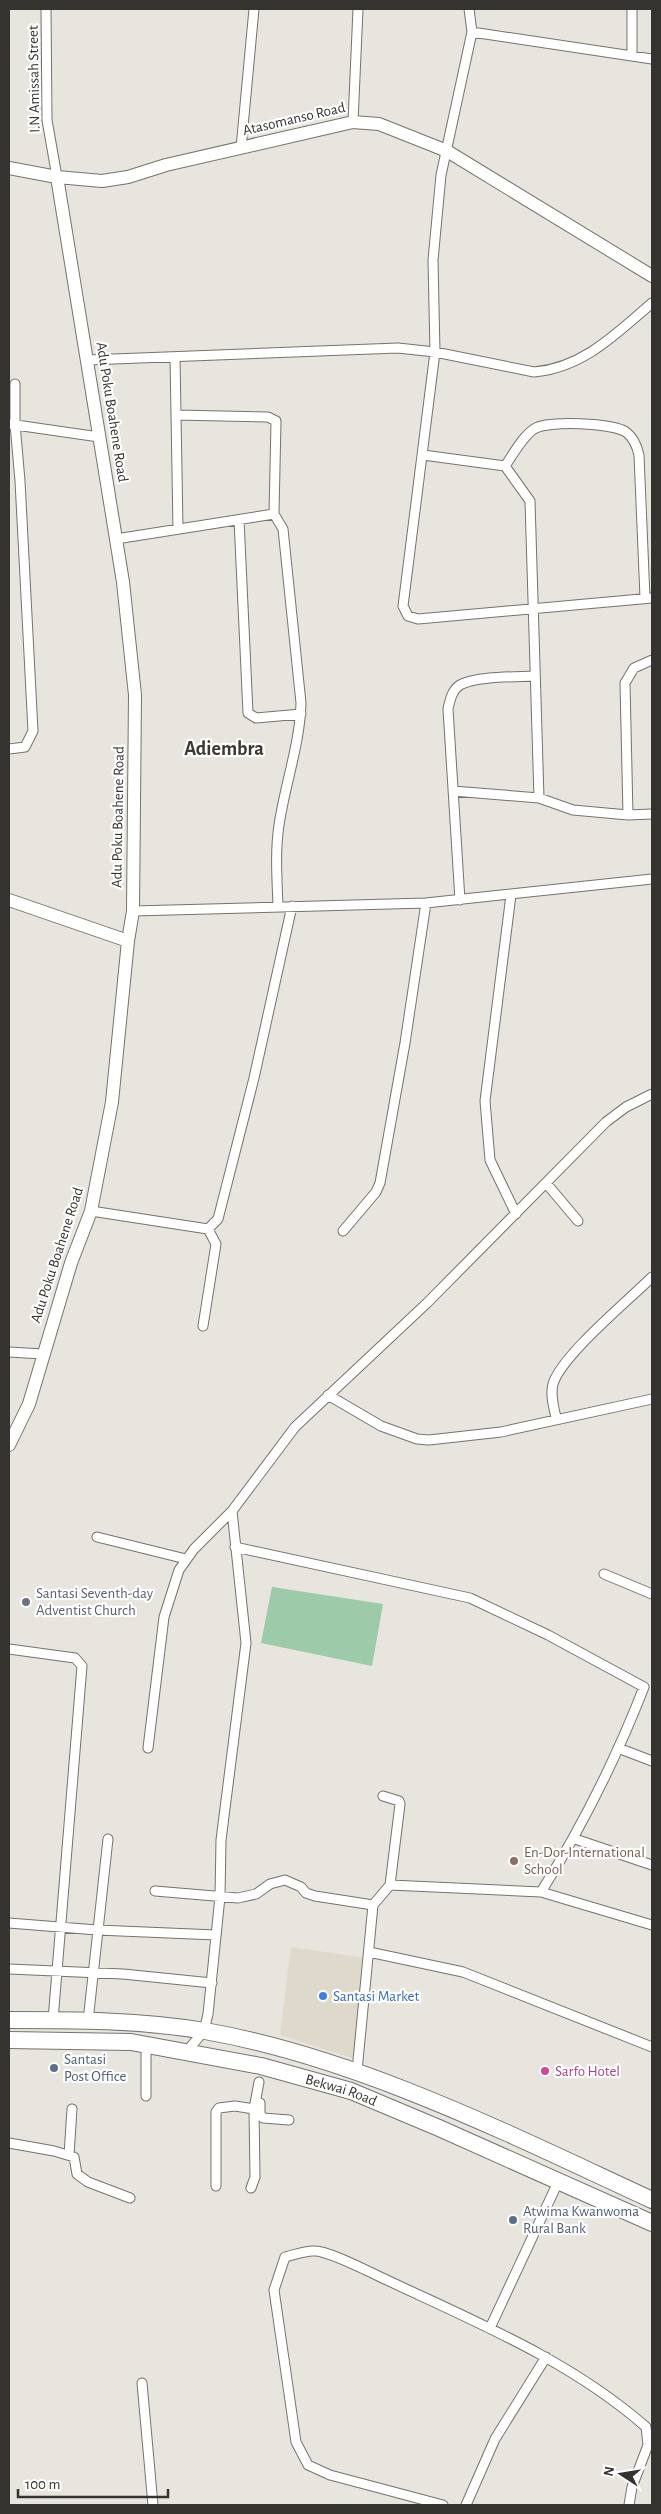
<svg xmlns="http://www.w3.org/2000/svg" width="661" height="2514" font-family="'Alegreya Sans',sans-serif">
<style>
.built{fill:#ded9cb}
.pitch{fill:#9dcaa9}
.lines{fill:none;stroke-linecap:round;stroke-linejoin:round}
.street-casing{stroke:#75736d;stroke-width:11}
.secondary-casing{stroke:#75736d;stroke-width:14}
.highway-casing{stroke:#75736d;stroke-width:18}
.street{stroke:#fff;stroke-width:9}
.secondary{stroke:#fff;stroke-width:12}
.highway{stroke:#fff;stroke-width:16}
.worship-dot{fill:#6b7280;stroke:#fff;stroke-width:2}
.education-dot{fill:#8d6e63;stroke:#fff;stroke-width:2}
.shop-dot{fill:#3f7fe0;stroke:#fff;stroke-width:2}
.service-dot{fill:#5c6f8a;stroke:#fff;stroke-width:2}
.hotel-dot{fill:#d1479c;stroke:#fff;stroke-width:2}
.labels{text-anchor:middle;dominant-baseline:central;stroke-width:4.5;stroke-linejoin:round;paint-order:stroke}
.street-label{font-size:15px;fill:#343330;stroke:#fff}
.worship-label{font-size:15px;fill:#5b616d;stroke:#fff;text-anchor:start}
.education-label{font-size:15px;fill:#785e54;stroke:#fff;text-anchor:start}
.shop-label{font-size:15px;fill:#366cbe;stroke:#fff;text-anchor:start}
.service-label{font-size:15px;fill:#4e5e75;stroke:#fff;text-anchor:start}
.hotel-label{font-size:15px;fill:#b23c85;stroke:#fff;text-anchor:start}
.district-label{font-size:20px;font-weight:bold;fill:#3b3933;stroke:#fff}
</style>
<rect width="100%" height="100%" fill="#e7e5de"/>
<!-- built -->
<path class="built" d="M291,1947L366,1958L355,2059L280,2035Z"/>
<!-- pitch -->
<path class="pitch" d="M272,1587L383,1604L372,1666L261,1643Z"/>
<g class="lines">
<!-- street casing -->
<g class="street-casing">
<path id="street" d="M46,9L47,120L57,177
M469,9L472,32L441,175L433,260L435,352L403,606L408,616L418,619L652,598
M472,32L652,59
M632,55V9
M353,122L358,9
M241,148L254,9
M175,357L178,529
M88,360L398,348L435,352L534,372C583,368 617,333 652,303
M176,415L268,417L276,421L274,514L283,529L301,703C300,744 285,784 279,825C275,851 277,879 278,906
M9,424L99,437
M423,455L505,466L530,501L539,798
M505,466C513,455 522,437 534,429C547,420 613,423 626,432C634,438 637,446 639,455L645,598
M239,520L248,713L256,718L301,714
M116,539L274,514
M9,749L25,747L33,731L20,481L15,424V384
M453,791L539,798L573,810L628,815L652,814
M628,815L625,683L634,668L652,660
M511,895L485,1101L490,1160L516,1214
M460,900L448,709C450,700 452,690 460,685C475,676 516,677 535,676
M133,911L426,903L652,879
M546,1183L578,1221
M91,1211L208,1229
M343,1231L376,1192L380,1183L405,1043L426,903
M203,1326L216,1244L208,1229L218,1219L254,1078L292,906
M9,1352L43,1354
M328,1395L381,1426L417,1439L429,1440L501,1432L652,1399
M556,1418C554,1407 550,1396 553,1384C561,1356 629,1300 652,1277
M97,1537L186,1559
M235,1547L470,1598L548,1635L644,1687C616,1759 582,1827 541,1892
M604,1574L652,1594
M9,1649L75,1658L82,1666L53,2020
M148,1748L164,1617L179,1570L194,1549L232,1511
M618,1748L652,1761
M575,1839L652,1865
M390,1885L541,1892L652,1925
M155,1891L238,1898L256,1894L270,1884L285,1880L301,1887L306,1893L315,1896L373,1905
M373,1905L390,1885L400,1804L399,1801L383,1796
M9,1923L97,1930L216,1935
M369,1952L463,1972L652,2047
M9,1969L123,1974L212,1983
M88,2021L108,1839
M146,2044V2096
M187,2051L204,2031L208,2014L220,1897L221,1840L246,1643L232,1511L295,1427L427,1303L606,1122L626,1107L652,1094
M357,2071L373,1905
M260,2103V2114L263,2118L289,2120
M9,2143L54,2151L74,2157L77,2174L88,2182L130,2198
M69,2155L72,2109
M216,2186V2112L219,2108L235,2106L254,2109
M251,2188L255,2177L254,2109L259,2082
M490,2328L559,2180
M142,2383L153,2505
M443,2505L330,2475L308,2465L296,2442L274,2290L285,2257C294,2255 306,2250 315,2251C330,2251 373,2274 389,2281C478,2323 571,2361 646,2427L648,2445L632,2487L629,2505
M466,2505L495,2439L546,2357"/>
</g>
<!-- secondary casing -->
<g class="secondary-casing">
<path id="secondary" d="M9,168L57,177L102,181L128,177L166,165L353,122L379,124L447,151L652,276
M9,900L128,941
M9,1445L29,1404L71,1263L91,1211L112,1102L128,941L133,911L135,695L123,582L57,177"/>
</g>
<!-- highway casing -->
<g class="highway-casing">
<g id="highway">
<path d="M9,2020C73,2020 141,2020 205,2031C359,2058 511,2135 652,2200"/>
<path id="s1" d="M9,2040L131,2042L261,2066L351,2091L439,2128L652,2223"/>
</g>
</g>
<!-- street -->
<use href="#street" class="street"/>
<!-- secondary -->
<use href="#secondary" class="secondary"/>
<!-- highway -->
<use href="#highway" class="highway"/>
</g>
<!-- markers -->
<circle class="worship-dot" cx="26" cy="1602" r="5"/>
<circle class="education-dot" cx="514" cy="1861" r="5"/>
<circle class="shop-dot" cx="323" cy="1996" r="5"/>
<g class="service-dot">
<circle cx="54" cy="2068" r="5"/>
<circle cx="513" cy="2220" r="5"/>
</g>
<circle class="hotel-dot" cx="545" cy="2071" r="5"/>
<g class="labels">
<!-- street labels -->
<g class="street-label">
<text transform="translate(34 79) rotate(-91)">I.N Amissah Street</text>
<text transform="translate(294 119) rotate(-13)">Atasomanso Road</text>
<text transform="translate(112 412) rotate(81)">Adu Poku Boahene Road</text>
<text transform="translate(118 817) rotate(-89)">Adu Poku Boahene Road</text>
<text transform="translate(57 1255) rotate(-72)">Adu Poku Boahene Road</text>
<text stroke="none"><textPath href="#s1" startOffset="338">Bekwai Road</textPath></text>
</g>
<!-- worship labels -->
<g class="worship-label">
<text x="36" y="1593">Santasi Seventh-day<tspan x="36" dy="17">Adventist Church</tspan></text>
</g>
<!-- education labels -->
<g class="education-label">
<text x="524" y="1852">En-Dor-International<tspan x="524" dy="17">School</tspan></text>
</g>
<!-- shop labels -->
<g class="shop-label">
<text x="333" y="1996">Santasi Market</text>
</g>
<!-- service labels -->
<g class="service-label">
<text x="64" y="2059">Santasi<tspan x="64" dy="17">Post Office</tspan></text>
<text x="523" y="2211">Atwima Kwanwoma<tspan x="523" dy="17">Rural Bank</tspan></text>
</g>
<!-- hotel labels -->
<g class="hotel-label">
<text x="555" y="2071">Sarfo Hotel</text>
</g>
<!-- district labels -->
<g class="district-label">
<text x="224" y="749">Adiembra</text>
</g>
</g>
<!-- border -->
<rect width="661" height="2514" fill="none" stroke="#343330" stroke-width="20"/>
<!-- north arrow -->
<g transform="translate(621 2474) rotate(282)" stroke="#ffffff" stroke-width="4" paint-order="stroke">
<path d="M0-4L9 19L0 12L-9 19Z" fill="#343330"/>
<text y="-8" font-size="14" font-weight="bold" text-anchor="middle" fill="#343330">N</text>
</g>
<!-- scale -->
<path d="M18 2489v8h150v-8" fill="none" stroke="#343330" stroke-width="2.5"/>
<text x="25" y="2489" font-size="15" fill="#343330" stroke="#ffffff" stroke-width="4" paint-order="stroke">100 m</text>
</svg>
